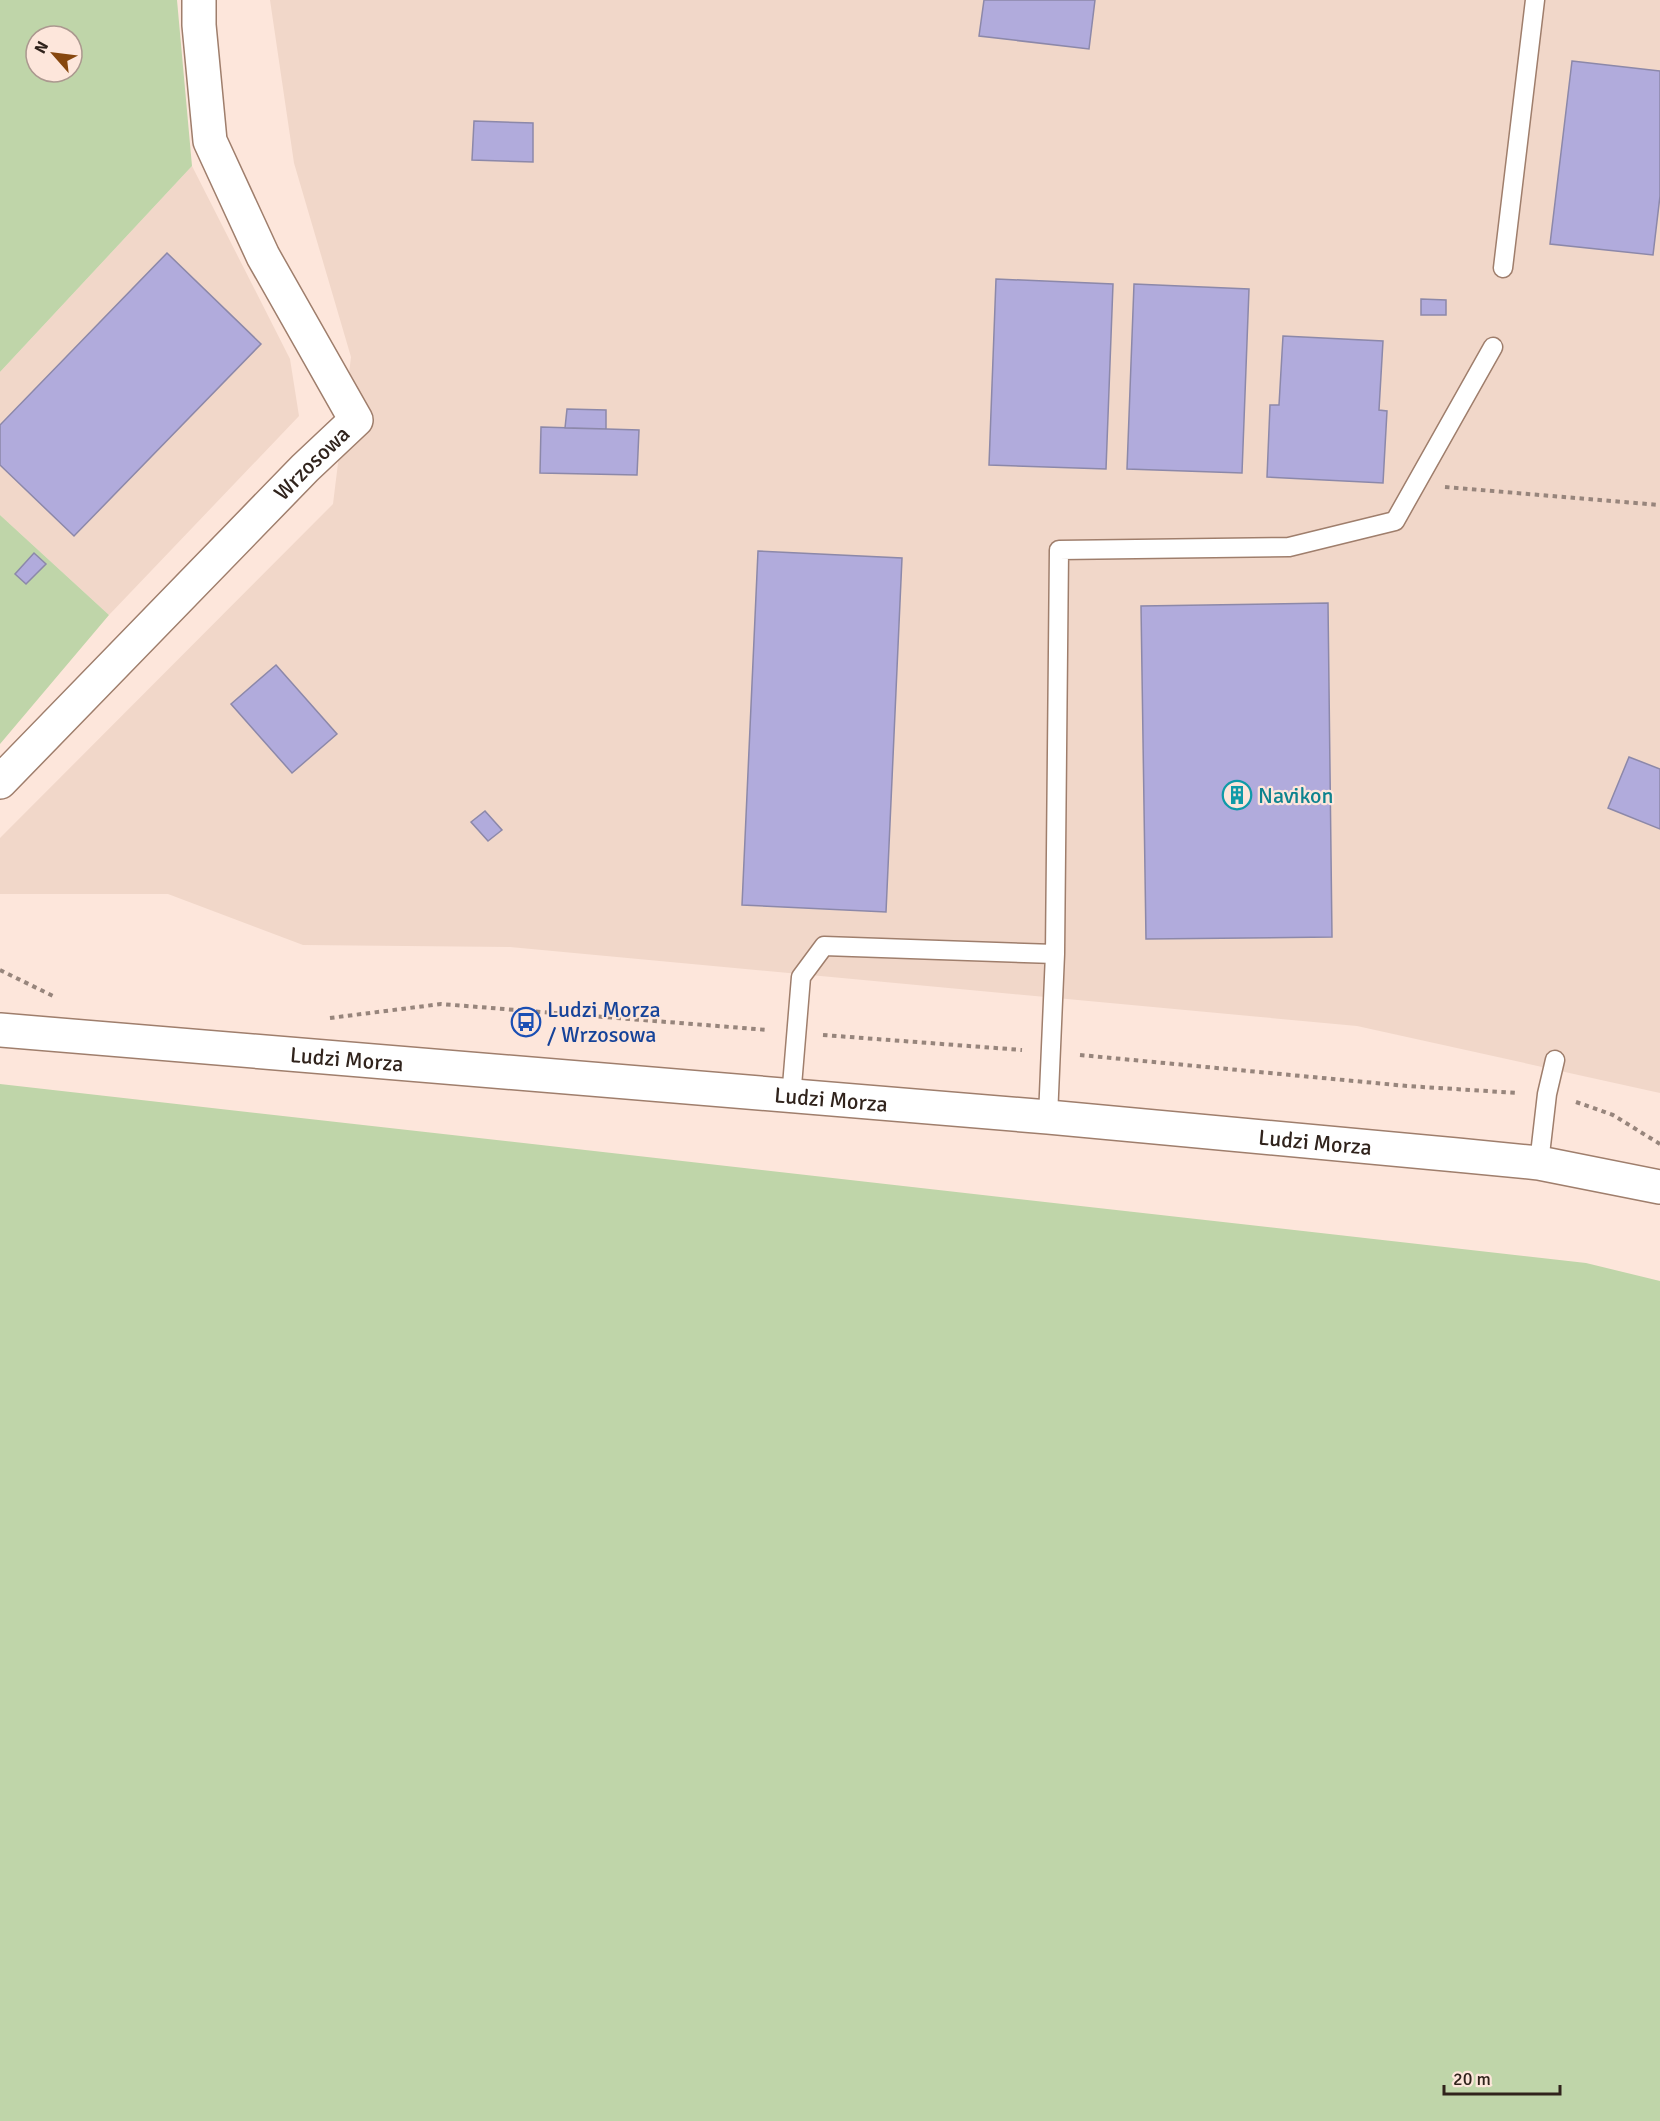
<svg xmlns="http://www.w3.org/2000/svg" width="1660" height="2121" font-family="Signika,sans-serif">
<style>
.built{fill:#f1d7c9}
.green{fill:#bfd5a9;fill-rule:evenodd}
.building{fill:#b1abdc;stroke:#8c88a9;stroke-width:1.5}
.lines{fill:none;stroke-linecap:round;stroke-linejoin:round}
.service-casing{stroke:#9f7e6c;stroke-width:21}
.minor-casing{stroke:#9f7e6c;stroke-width:36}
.tertiary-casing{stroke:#9f7e6c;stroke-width:36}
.path{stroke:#97857c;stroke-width:4;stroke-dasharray:4.5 4.5;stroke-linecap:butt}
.service{stroke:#fff;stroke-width:18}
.minor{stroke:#fff;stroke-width:33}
.tertiary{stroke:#fff;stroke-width:33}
.labels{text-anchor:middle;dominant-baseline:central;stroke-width:4.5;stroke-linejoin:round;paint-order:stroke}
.street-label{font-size:22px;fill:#30231c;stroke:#fde6db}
.culture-label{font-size:22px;fill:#0d838f;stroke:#fde6db;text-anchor:start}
.transit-label{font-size:22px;fill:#164399;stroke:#fde6db;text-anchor:start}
</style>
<rect width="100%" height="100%" fill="#fde6db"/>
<!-- built -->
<path class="built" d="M270,0H1660V1093L1357,1026L510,947L303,945L168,894H0V838L333,504L351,357L294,163Z
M192,166L290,359L299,416L109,615L0,515V372Z"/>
<!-- green -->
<path class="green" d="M0,0H177L192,166L0,372ZM36,36H72V72H36Z
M0,515L109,615L0,744Z
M0,1084L1586,1263L1660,1281V2121H0Z"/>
<!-- building -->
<path class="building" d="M984,0H1095L1089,49L979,36Z
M1572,61L1660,71V196L1653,255L1550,244Z
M474,121L533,123V162L472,160Z
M167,253L261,344L74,536L0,465V425Z
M996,279L1113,284L1106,469L989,465Z
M1134,284L1249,289L1242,473L1127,469Z
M1421,299L1446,300V315H1421Z
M1283,336L1383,341L1379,410L1387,411L1383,483L1267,477L1270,405H1279Z
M567,409L606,410V429L565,428Z
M541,427L639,430L637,475L540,473Z
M758,551L902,558L886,912L742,905Z
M34,553L46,564L26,584L15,574Z
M1328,603L1332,937L1146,939L1141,606Z
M276,665L337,734L292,773L231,704Z
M1629,757L1660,769V829L1608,808Z
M485,811L502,830L488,841L471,822Z"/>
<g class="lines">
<!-- service casing -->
<g class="service-casing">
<path id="service" d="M1503,268L1535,0
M791,1098L801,977L824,946L1055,954
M1048,1117L1055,954L1059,550L1289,547L1395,521L1493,347
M1539,1163L1547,1094L1555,1060"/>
</g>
<!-- minor casing -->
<g class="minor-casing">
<g id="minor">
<path id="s1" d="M0,782L305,468L356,420L263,256L210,141L199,25V0"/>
</g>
</g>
<!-- tertiary casing -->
<g class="tertiary-casing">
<g id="tertiary">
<path id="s2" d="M0,1030L1048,1117L1457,1155L1539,1163L1660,1187"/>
</g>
</g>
<!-- path -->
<path class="path" d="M1445,487L1660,505
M0,970L53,996
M330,1018L441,1004L768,1030
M823,1035L1022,1050
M1080,1055L1407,1086L1518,1093
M1576,1102L1613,1115L1660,1144"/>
<!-- service -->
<use href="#service" class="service"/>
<!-- minor -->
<use href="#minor" class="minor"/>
<!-- tertiary -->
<use href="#tertiary" class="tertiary"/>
</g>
<!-- icons -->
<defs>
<g id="building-ring" transform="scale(1.5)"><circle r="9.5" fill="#fde6db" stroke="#0f9aa8" stroke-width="1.5"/><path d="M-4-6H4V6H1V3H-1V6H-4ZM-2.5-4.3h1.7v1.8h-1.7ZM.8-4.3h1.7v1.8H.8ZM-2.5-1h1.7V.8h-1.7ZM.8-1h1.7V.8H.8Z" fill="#0f9aa8"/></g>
<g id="bus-ring" transform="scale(1.5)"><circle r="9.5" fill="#fde6db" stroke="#1a4fb4" stroke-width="1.5"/><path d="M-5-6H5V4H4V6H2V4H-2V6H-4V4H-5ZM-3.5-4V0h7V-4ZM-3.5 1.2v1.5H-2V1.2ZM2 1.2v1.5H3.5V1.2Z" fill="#1a4fb4"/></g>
</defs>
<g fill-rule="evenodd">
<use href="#building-ring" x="1237" y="795"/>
<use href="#bus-ring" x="526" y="1022"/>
</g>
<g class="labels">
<!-- street labels -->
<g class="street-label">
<text stroke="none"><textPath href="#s1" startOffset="446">Wrzosowa</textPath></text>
<text stroke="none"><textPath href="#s2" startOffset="348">Ludzi Morza</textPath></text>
<text stroke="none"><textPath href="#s2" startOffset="834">Ludzi Morza</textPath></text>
<text stroke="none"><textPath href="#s2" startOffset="1320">Ludzi Morza</textPath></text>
</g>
<!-- culture labels -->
<g class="culture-label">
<text x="1258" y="795">Navikon</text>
</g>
<!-- transit labels -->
<g class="transit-label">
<text x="547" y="1009">Ludzi Morza<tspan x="547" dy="25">/ Wrzosowa</tspan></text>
</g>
</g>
<!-- north arrow -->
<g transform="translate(54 54) rotate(298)"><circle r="28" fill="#fde6db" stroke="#ab988f" stroke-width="1.5"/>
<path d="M0-4.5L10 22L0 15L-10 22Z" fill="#87470e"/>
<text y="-9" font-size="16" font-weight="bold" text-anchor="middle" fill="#30231c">N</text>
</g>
<!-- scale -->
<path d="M1444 2085v9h116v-9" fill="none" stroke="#30231c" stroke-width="3"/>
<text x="1453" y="2085" font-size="18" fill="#30231c" stroke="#fde6db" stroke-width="4.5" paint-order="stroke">20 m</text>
</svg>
